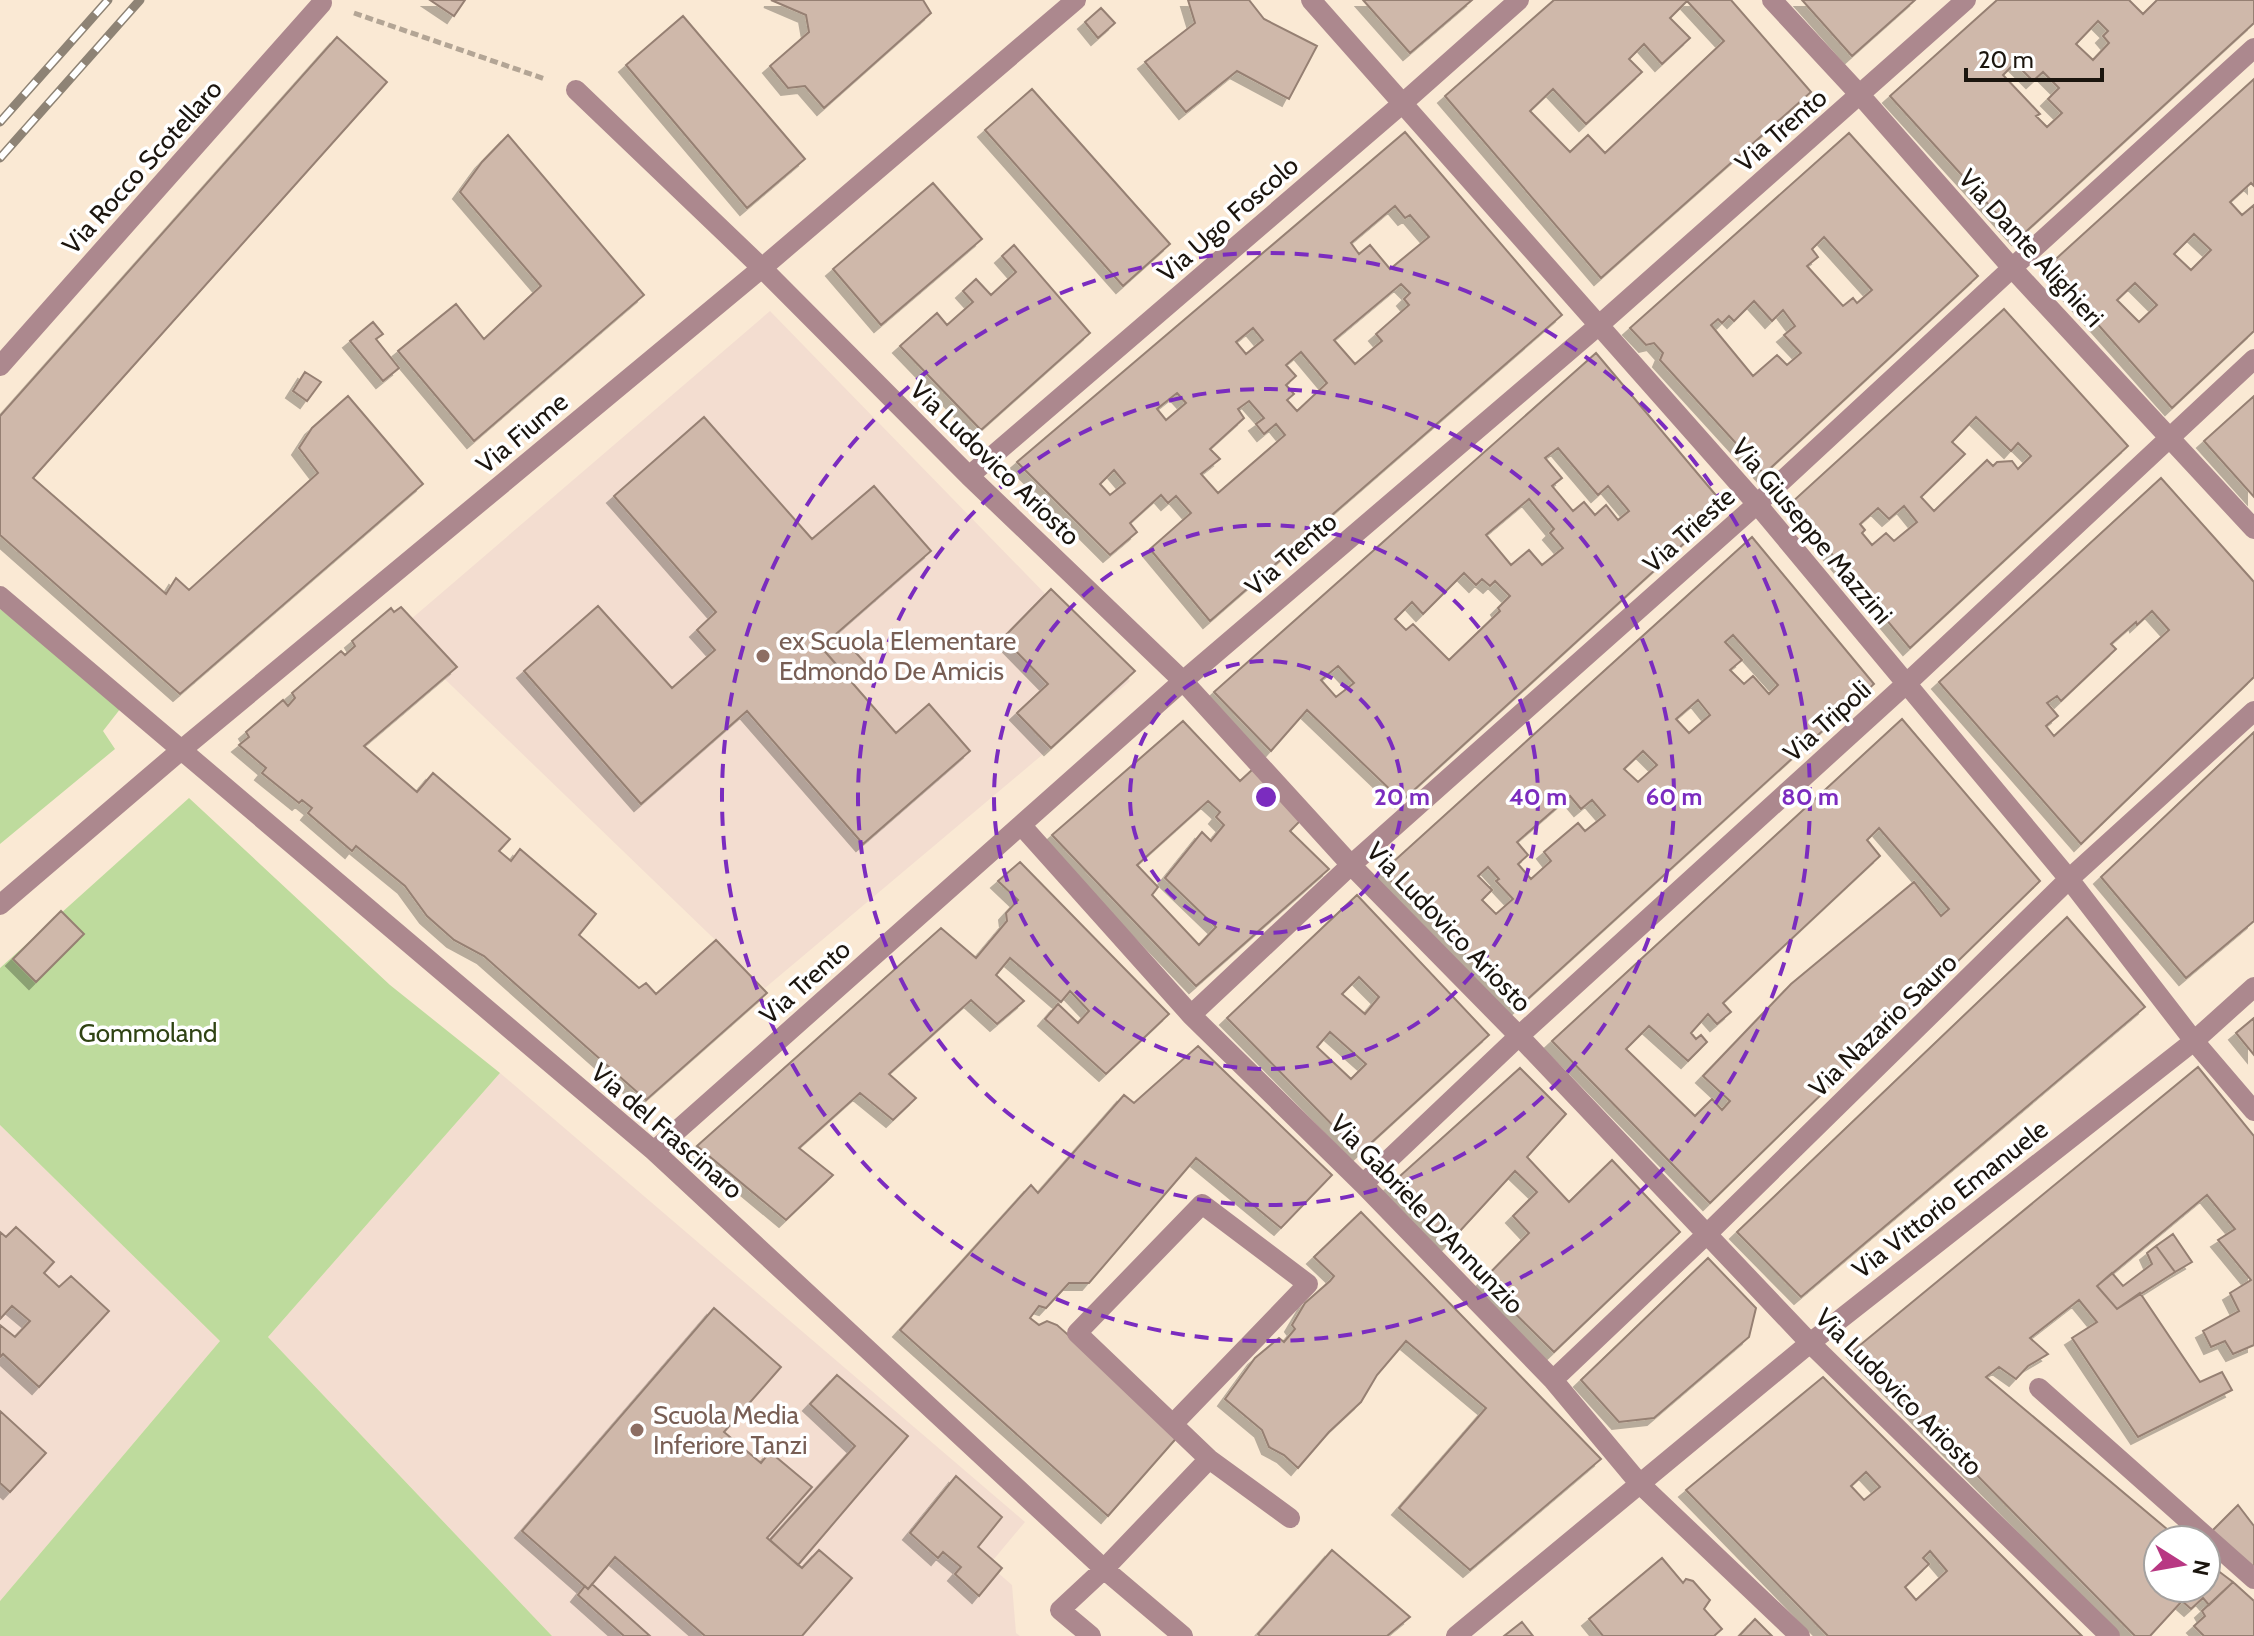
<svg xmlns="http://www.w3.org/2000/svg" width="2254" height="1636" font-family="Cabin,sans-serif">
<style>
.education{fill:#f3ddd0}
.green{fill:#bedb9d}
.building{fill:#cfb8aa;stroke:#968073;stroke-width:2;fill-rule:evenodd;filter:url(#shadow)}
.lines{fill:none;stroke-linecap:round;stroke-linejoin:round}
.path{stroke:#b3a595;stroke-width:5;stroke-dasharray:8 4;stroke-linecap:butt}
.minor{stroke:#ac888e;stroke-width:20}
.rail-casing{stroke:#8e8375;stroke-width:9}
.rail{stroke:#fff;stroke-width:6;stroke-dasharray:18;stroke-linecap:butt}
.ring{fill:none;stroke:#7b2cbf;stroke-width:4;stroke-dasharray:14 10}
.education-dot{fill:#8d6e63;stroke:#fff;stroke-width:3}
.labels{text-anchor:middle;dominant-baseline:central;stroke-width:7;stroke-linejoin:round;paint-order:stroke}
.street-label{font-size:26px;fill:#1b150e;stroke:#fff}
.education-label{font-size:26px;fill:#785e54;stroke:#fff;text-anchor:start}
.park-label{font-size:26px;fill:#2f4313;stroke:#fff}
.centre{fill:#7b2cbf;stroke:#fff;stroke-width:4}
.ring-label{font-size:24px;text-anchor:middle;font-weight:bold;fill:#7b2cbf;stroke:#fff;stroke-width:7;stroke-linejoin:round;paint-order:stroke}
</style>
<defs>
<filter id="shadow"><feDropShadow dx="-7" dy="7" stdDeviation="0" flood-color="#0004"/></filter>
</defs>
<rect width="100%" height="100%" fill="#fae9d4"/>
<!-- education -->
<path class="education" d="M770,311L1130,681L765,988L396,632Z
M500,1073L1025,1522L989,1565L1012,1585L1016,1633L1020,1636H552L268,1337Z
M0,1125L220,1341L0,1601Z"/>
<!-- green -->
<path class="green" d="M0,609L124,704L103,731L115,749L0,844Z
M189,798L390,985L500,1073L268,1337L552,1636H0V1601L220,1341L0,1125V968Z"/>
<!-- building -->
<path class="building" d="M430,0H465L454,16Z
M771,0H923L931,13L824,108L805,86L788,88L770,66L809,32L806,15Z
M1188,0H1249L1264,19L1317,46L1289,99L1237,71L1186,112L1145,62L1195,23Z
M1363,0H1472L1410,53Z
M1554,0H1731L1811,92L1601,278L1445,96ZM1687,1L1724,41L1605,153L1588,135L1570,152L1530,111L1553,89L1586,124L1642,72L1629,59L1644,44L1662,64L1690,38L1670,18Z
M1802,0H1915L1852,56Z
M1997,0H2129L2143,14L2157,0H2254V23L2019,238L1890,96ZM2098,21L2108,31L2103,36L2109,43L2093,60L2076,44ZM2015,63L2033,81L2043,72L2059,88L2048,99L2062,113L2047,127L2036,116L2040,114L2003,75Z
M1101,8L1115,23L1098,38L1085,22Z
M683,16L805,159L747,208L626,65Z
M337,37L387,82L33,478L166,594L176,578L189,590L318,473L299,448L312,428L348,396L423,484L180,694L0,535V416Z
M2254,79V186L2251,183L2230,202L2242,215L2254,205V331L2172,408L2047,267ZM2194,234L2211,250L2191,270L2174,254ZM2135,283L2157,305L2139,322L2117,300Z
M1032,89L1170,244L1123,286L985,130Z
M1405,132L1562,315L1210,621L1150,549L1191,513L1176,496L1168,503L1161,495L1130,523L1137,532L1110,555L1017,462ZM1395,206L1405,218L1410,215L1429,237L1390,269L1370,245L1359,254L1351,243ZM1401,284L1410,293L1404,299L1409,305L1376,334L1382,341L1355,364L1334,340ZM1253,328L1263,340L1246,354L1236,342ZM1301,352L1327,383L1297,411L1287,400L1294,394L1286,385L1296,376L1286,365ZM1177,393L1186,403L1166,420L1157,409ZM1249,401L1264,418L1256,424L1264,434L1276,424L1285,435L1218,493L1201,474L1220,459L1210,449L1244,418L1238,409ZM1114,470L1125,483L1110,495L1100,484Z
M1849,133L1978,276L1764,474L1660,360L1663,353L1654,343L1646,345L1630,328ZM1824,237L1872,290L1857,303L1853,298L1843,306L1807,266L1818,257L1812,249ZM1754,301L1772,321L1783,310L1795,326L1784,335L1801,353L1787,365L1777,355L1753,376L1711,325L1718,319L1722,323L1729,316L1734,321Z
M508,135L644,295L474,441L398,351L456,304L484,339L541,286L460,192L482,162Z
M933,183L982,239L881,325L833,269Z
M1014,245L1090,333L981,430L900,346L937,313L947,325L973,302L963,291L976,279L991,295L1016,272L1002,256Z
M2004,309L2128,446L1910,648L1790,504ZM1976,417L2011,451L2018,443L2031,456L2018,469L2012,461L1997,462L1993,466L1987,460L1934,511L1921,497L1965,454L1952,442ZM1904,506L1917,522L1894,541L1886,533L1872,545L1862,533L1865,530L1860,524L1878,508L1889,519Z
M373,322L383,334L376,339L399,368L383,381L350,341Z
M1596,353L1725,506L1402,801L1307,710L1271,751L1214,692ZM1558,448L1598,495L1608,486L1629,511L1618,520L1606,505L1595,515L1584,502L1573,511L1552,486L1562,478L1545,458ZM1529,499L1554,529L1550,533L1563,548L1542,565L1529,550L1511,565L1486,535ZM1464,573L1476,585L1482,579L1490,586L1495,581L1510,596L1498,608L1500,611L1449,660L1413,624L1406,630L1395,619L1412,602L1423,614ZM1338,666L1354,683L1336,697L1321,680Z
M305,372L321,382L307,401L293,391Z
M2254,396V497L2204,441Z
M704,417L812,539L874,486L931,551L821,647L896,733L929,704L970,751L863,844L747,711L641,804L524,671L598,606L672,688L715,650L697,630L716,612L614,496Z
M2161,478L2254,582V677L2081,844L1939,682ZM2152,611L2169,630L2054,736L2046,726L2058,716L2047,703L2057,696L2061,701L2116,649L2111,644L2136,622L2137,625Z
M1752,537L1874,684L1519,1007L1382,872ZM1733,635L1778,685L1769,694L1753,676L1744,684L1730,670L1742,660L1725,642ZM1698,700L1710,715L1689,733L1676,719ZM1643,751L1657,765L1638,782L1624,769ZM1570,796L1581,809L1592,800L1605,815L1585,831L1578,823L1544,852L1551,861L1531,879L1518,864L1528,855L1517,842ZM1488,867L1499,879L1496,881L1513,899L1496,914L1482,900L1492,890L1478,876Z
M1051,589L1135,671L1051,748L1017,713L1048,684L1003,638Z
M401,607L457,667L364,746L417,792L433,773L510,839L499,851L511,861L520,849L596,914L579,935L639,988L646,983L656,994L716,940L767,993L646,1100L484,956L454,940L427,916L405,886L356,846L352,851L308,813L312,808L302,800L299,803L262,773L266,768L239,745L249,737L246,732L283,700L288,706L295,698L292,693L341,651L345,655L355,646L352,641L391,608L394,612Z
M838,633L867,665L850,680L821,647Z
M1902,719L2040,881L1710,1203L1552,1041ZM1879,828L1949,909L1941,916L1914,882L1791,984L1703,1076L1730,1101L1722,1110L1712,1099L1695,1116L1626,1049L1649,1026L1688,1061L1707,1042L1701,1035L1696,1039L1691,1033L1708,1014L1717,1024L1731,1012L1723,1003L1880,856L1867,840Z
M1183,721L1240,781L1253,769L1300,821L1290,831L1329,869L1196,986L1052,835ZM1208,801L1220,812L1216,817L1224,825L1211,841L1202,832L1165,878L1216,927L1199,945L1152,895L1158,887L1137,865Z
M2254,732V921L2186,978L2101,877Z
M1020,862L1169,1014L1106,1074L1045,1019L1058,1004L1078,1023L1089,1011L1070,991L1061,1002L1010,958L996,975L1024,1001L997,1024L971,1000L889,1074L916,1098L893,1120L860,1093L799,1148L833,1175L786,1220L697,1146L941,928L976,958L1007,921L1006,913L1018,900L998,881Z
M1357,895L1489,1035L1360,1153L1227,1018ZM1359,977L1379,997L1365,1014L1342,994ZM1330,1032L1366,1064L1351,1079L1317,1047Z
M61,911L84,934L36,982L13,959Z
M2067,917L2145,1007L1801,1297L1737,1232Z
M2254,1018V1055L2236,1033Z
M1198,1046L1332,1175L1281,1228L1196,1158L1089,1283H1069L1046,1308L1039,1306L1030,1318L1039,1325L1047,1321L1057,1325L1180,1434L1108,1516L900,1330L1031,1185L1038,1193L1124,1095L1134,1103Z
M2198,1067L2254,1136V1345L2233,1354L2225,1341L2211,1347L2203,1331L2239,1311L2230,1293L2251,1280L2218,1240L2235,1229L2207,1195L2097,1286L2117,1309L2140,1293L2200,1382L2222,1372L2232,1390L2138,1437L2072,1338L2097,1322L2079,1300L2030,1338L2048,1354L2028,1366L2016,1379L1999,1367L1986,1377L2180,1540H2158V1588H2194L2150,1636H2135L1854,1350Z
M1520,1068L1566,1114L1527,1157L1569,1202L1612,1160L1680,1232L1554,1352L1482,1281L1529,1233L1513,1216L1537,1192L1515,1171L1448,1244L1390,1185Z
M1361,1212L1601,1459L1470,1570L1399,1508L1486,1408L1406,1341L1377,1375L1361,1402L1329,1432L1298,1468L1284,1455L1269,1447L1262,1430L1225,1399L1255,1358L1279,1338L1284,1342L1295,1329L1292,1325L1305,1303L1330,1281L1334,1276L1314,1257Z
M16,1227L54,1262L44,1273L59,1287L71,1276L109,1311L39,1387L3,1354L0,1357V1325L15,1337L30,1321L12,1306L0,1319V1232L6,1237Z
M2173,1234L2192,1262L2175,1272L2156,1246Z
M2156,1246L2175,1272L2117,1309L2097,1286L2112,1273L2123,1286L2152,1264L2147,1253Z
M1708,1258L1756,1308L1749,1337L1654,1418L1619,1422L1581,1380Z
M714,1308L781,1367L724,1432L761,1463L770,1452L812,1487L767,1538L802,1568L819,1550L852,1578L802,1636H705L615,1557L588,1589L522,1531Z
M837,1375L908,1436L798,1565L770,1540L855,1446L810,1404Z
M1823,1377L2082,1636H1828L1686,1490ZM1866,1472L1880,1487L1864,1500L1851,1486ZM1930,1551L1947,1571L1916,1600L1905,1587L1929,1564L1923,1558Z
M0,1411L46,1453L10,1492L0,1483Z
M956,1476L1002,1517L978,1547L1002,1568L979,1596L955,1574L961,1567L943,1552L938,1558L910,1533Z
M2238,1505L2254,1526V1568L2212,1531Z
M1332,1550L1410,1617L1387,1636H1260L1258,1634Z
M1662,1558L1683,1583L1686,1579L1693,1581L1710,1600L1704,1609L1722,1629L1714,1636H1603L1589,1619Z
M2213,1567L2233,1582L2209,1605L2203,1598L2191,1609L2182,1601L2194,1588H2206V1574Z
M2233,1582L2254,1601V1636H2204L2194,1626L2205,1616L2202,1611Z
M592,1584L650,1636H624L578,1595L585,1586L588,1589Z
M1755,1619L1772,1636H1739Z
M1522,1622L1533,1636H1504Z"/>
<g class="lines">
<!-- path -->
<path class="path" d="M354,13L545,79"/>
<!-- minor -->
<path class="minor" d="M1311,0L1757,504L2069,879L2194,1041L2254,1111
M1772,0L1861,96L2012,268L2254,529
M576,90L762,268L969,476L1183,681L1351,865L1519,1036L1810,1343L2110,1636
M0,366L322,3
M969,476L1403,103L1519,0
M0,596L654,1151L1104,1569L1209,1459
M1021,825L1191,1015L1363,1184L1553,1380L1639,1483L1800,1636
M0,905L180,751L762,268L1076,0
M1191,1015L1351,865L1757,504L2012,268L2254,48
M654,1151L1183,681L1598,326L1966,0
M1363,1184L1519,1036L1907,683L2254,359
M1553,1380L1708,1233L2069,879L2254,711
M2039,1388L2254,1579
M1173,1424L1308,1284L1202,1204L1077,1333L1209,1459L1290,1518
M1091,1636L1060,1610L1104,1569L1183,1636
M1456,1636L1810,1343L2194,1041L2254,987"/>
<!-- rail casing -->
<g class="rail-casing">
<path id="rail" d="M0,122L108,0
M0,158L140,0"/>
</g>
<!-- rail -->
<use href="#rail" class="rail"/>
</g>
<!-- distance rings -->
<g class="ring">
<circle cx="1266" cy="797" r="136"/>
<circle cx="1266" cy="797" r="272"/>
<circle cx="1266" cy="797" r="408"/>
<circle cx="1266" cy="797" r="544"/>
</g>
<!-- markers -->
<g class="education-dot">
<circle cx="763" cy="656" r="8"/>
<circle cx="637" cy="1430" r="8"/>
</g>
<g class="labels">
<!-- street labels -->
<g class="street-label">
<text transform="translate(1781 130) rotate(-41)">Via Trento</text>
<text transform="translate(142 167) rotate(-48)">Via Rocco Scotellaro</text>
<text transform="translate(1228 219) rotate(-41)">Via Ugo Foscolo</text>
<text transform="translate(2031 248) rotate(48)">Via Dante Alighieri</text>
<text transform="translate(522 433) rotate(-40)">Via Fiume</text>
<text transform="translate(995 463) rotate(44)">Via Ludovico Ariosto</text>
<text transform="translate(1689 530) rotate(-42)">Via Trieste</text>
<text transform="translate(1812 531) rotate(50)">Via Giuseppe Mazzini</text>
<text transform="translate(1291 554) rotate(-41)">Via Trento</text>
<text transform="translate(1827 721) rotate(-42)">Via Tripoli</text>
<text transform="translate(1449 927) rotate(46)">Via Ludovico Ariosto</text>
<text transform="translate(805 982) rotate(-42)">Via Trento</text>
<text transform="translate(1883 1025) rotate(-44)">Via Nazario Sauro</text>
<text transform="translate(667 1131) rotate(41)">Via del Frascinaro</text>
<text transform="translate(1950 1199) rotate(-38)">Via Vittorio Emanuele</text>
<text transform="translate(1427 1214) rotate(46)">Via Gabriele D'Annunzio</text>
<text transform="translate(1899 1392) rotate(45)">Via Ludovico Ariosto</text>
</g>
<!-- education labels -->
<g class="education-label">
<text x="779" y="641">ex Scuola Elementare<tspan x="779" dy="30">Edmondo De Amicis</tspan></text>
<text x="653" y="1415">Scuola Media<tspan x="653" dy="30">Inferiore Tanzi</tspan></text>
</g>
<!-- park labels -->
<g class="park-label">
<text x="148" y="1033">Gommoland</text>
</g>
</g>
<circle cx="1266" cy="797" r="12" class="centre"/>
<g class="ring-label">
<text x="1402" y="805">20 m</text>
<text x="1538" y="805">40 m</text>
<text x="1674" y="805">60 m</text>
<text x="1810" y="805">80 m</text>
</g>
<!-- north arrow -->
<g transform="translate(2182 1564) rotate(101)"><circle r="38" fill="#ffffff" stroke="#a4a19f" stroke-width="2"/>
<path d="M0-6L14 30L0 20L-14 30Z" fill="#b83883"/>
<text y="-12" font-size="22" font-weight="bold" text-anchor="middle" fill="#1b150e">N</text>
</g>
<!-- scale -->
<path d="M1966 68v12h136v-12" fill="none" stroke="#1b150e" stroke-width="4"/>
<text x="1978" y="68" font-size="24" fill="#1b150e" stroke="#ffffff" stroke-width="6" paint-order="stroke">20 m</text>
</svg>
